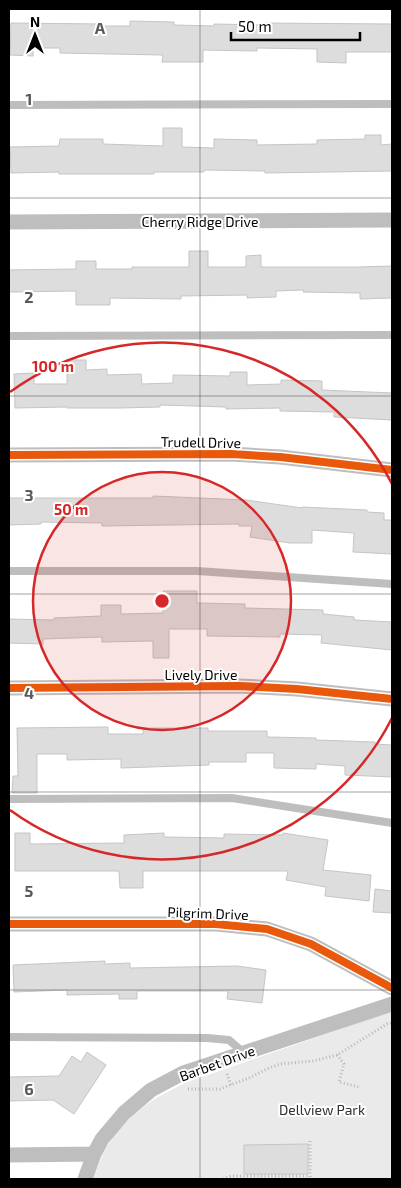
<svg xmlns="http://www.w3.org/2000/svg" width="401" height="1188" font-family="'Exo 2',sans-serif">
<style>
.green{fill:#eaeaea}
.building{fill:#ddd;stroke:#c5c5c5}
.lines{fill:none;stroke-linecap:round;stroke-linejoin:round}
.path{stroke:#b8b8b8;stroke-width:3;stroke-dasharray:1 2.5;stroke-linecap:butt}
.service{stroke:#bebebe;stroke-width:8}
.minor{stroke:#bebebe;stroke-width:15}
.cycleway-casing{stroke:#fff;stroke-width:11}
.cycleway{stroke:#e8590c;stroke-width:8}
.grid{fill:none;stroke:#595959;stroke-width:1;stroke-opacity:0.55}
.ring{fill:none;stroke:#d62828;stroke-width:2.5}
.labels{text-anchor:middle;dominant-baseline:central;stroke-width:4;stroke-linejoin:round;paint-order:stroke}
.street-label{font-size:14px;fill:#000;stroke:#fff}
.park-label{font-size:14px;fill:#303030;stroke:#fff}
.grid-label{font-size:16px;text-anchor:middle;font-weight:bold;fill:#595959;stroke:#fff;stroke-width:4;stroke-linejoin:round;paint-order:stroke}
.centre{fill:#d62828;stroke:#fff;stroke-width:2.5}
.ring-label{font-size:15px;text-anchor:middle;font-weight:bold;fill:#d62828;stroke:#fff;stroke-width:4;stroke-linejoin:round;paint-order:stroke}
</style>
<rect width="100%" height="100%" fill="#fff"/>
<!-- green -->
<path class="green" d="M392,1011V1179H93C97,1171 99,1162 103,1154C122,1117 152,1098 188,1082Z"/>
<!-- building -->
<path class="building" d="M130,21L174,22V25L214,26V24L264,25V23L392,24V52H346V63L317,62V49L257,48V51L203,50V62H162L163,55L60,53V48H33V56L10,55L11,23L103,24V26H130Z
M163,128H182V147L214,148V139L257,140V145L317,144V140L365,139V135H381V145L392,144V171L265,173V171L204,170V172H154V174H59V172L11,173L10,147L59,146L60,139H103V144L163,146Z
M189,251H208V267H246V256L261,255V267H359L392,266V298L360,299V293L303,292L304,290L276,291V297L247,298V295L181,296V299L110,298V305H76V291L9,292V270L76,269V261H96V269H132V267H189Z
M67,360H86V370L107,369V375L141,374L142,384L173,383V375L230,376V372H247V385L281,384V380L322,381V390L392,393V420L334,417V412L280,411V408L226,409V407L160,405V407L120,408H67V407L15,408L14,374L34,373V384H67Z
M153,496L246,500L302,508V507L367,510V512L384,513V520H392V554L353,552L354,533L312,530V543H290L250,537L252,526H239V524L102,526V523L41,522V524L9,525V498H153Z
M163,591H197V603L245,604V608L323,610V614L354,617V620L392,622V650L321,643L322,635L280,634V637L207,636V629H169V658H153V641L102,642V637L43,639V644L9,643V619L54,620V618L101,616V605H121V614L163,613Z
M108,727V734H143V728H208V731H267V737L316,738V740L375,742V744L392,745V777L345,775V766L316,764V769L274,768V753H246V762H209V765L121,768V759L67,760V754H37V793H12L13,776H18L17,728Z
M15,833H30V844L124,843V835L164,833V837L224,838V834L283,835V833L328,840L323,870L371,875L369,901L325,896L326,887L286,880L288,871H143V888H120L119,871H15Z
M375,889L392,891V913L373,912Z
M105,961V964L130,963V968L237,966L266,970L262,1003L227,999L228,991H137V999H119V994L67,995V990L14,992L13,965Z
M87,1052L106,1065L74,1114L53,1100L9,1101V1077L59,1076L72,1056L81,1062Z
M308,1144V1174H244V1145Z"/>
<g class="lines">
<!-- path -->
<path class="path" d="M337,1055L344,1064L339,1082L359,1087
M227,1074L231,1085
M188,1089H220L249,1078L269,1068L280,1064L313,1061L337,1055L387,1024L392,1023
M310,1141V1179
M223,1179L231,1176H310"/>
<!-- service -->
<path class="service" d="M9,105L392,104
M9,336L392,335
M9,571H197L392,584
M9,799L232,798L392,823
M9,1037L207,1038L229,1040L244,1053"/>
<!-- minor -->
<path class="minor" d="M9,222L392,220
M9,455L231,454L280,457L392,470
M9,688L239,686L297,689L392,699
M9,924H216L267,929L311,944L392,988
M9,1155L94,1154
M85,1179L94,1154L102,1139L124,1113L151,1090L183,1073L392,1004"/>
<!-- cycleway casing -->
<g class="cycleway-casing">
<path id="cycleway" d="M9,455L231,454L280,457L392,470
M9,688L239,686L297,689L392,699
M9,924H216L267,929L311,944L392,988"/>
</g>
<!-- cycleway -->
<use href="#cycleway" class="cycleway"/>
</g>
<!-- grid -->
<path class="grid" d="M200,9V1179M9,198H392M9,396H392M9,594H392M9,792H392M9,990H392"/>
<!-- distance rings -->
<circle cx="162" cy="601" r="129" fill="#d62828" fill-opacity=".12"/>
<g class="ring">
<circle cx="162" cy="601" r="129"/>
<path d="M392 718A258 258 0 0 1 10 810M10 392A258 258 0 0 1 392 484"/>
</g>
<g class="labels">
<!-- street labels -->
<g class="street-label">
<text x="200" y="221">Cherry Ridge Drive</text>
<text transform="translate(201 442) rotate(1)">Trudell Drive</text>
<text x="201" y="674">Lively Drive</text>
<text transform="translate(208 913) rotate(2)">Pilgrim Drive</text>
<text transform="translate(217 1063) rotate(-20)">Barbet Drive</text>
</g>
<!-- park labels -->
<g class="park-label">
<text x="322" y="1109">Dellview Park</text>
</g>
</g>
<g class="grid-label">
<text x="100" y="34">A</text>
<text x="29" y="105">1</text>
<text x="29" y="303">2</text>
<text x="29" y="501">3</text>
<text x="29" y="699">4</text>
<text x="29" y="897">5</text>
<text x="29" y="1095">6</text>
</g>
<circle cx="162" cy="601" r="8" class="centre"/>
<g class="ring-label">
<text x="53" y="372">100 m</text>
<text x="71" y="515">50 m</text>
</g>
<!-- border -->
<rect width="401" height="1188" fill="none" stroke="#000000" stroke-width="20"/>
<!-- north arrow -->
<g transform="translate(35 35)" stroke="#ffffff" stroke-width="4" paint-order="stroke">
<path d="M0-4L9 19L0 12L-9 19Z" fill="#000000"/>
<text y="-8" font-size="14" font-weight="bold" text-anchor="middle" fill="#000000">N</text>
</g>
<!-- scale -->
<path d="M231 32v8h129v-8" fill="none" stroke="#000000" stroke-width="2.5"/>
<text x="238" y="32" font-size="15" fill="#000000" stroke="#ffffff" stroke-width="4" paint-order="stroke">50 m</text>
</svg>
